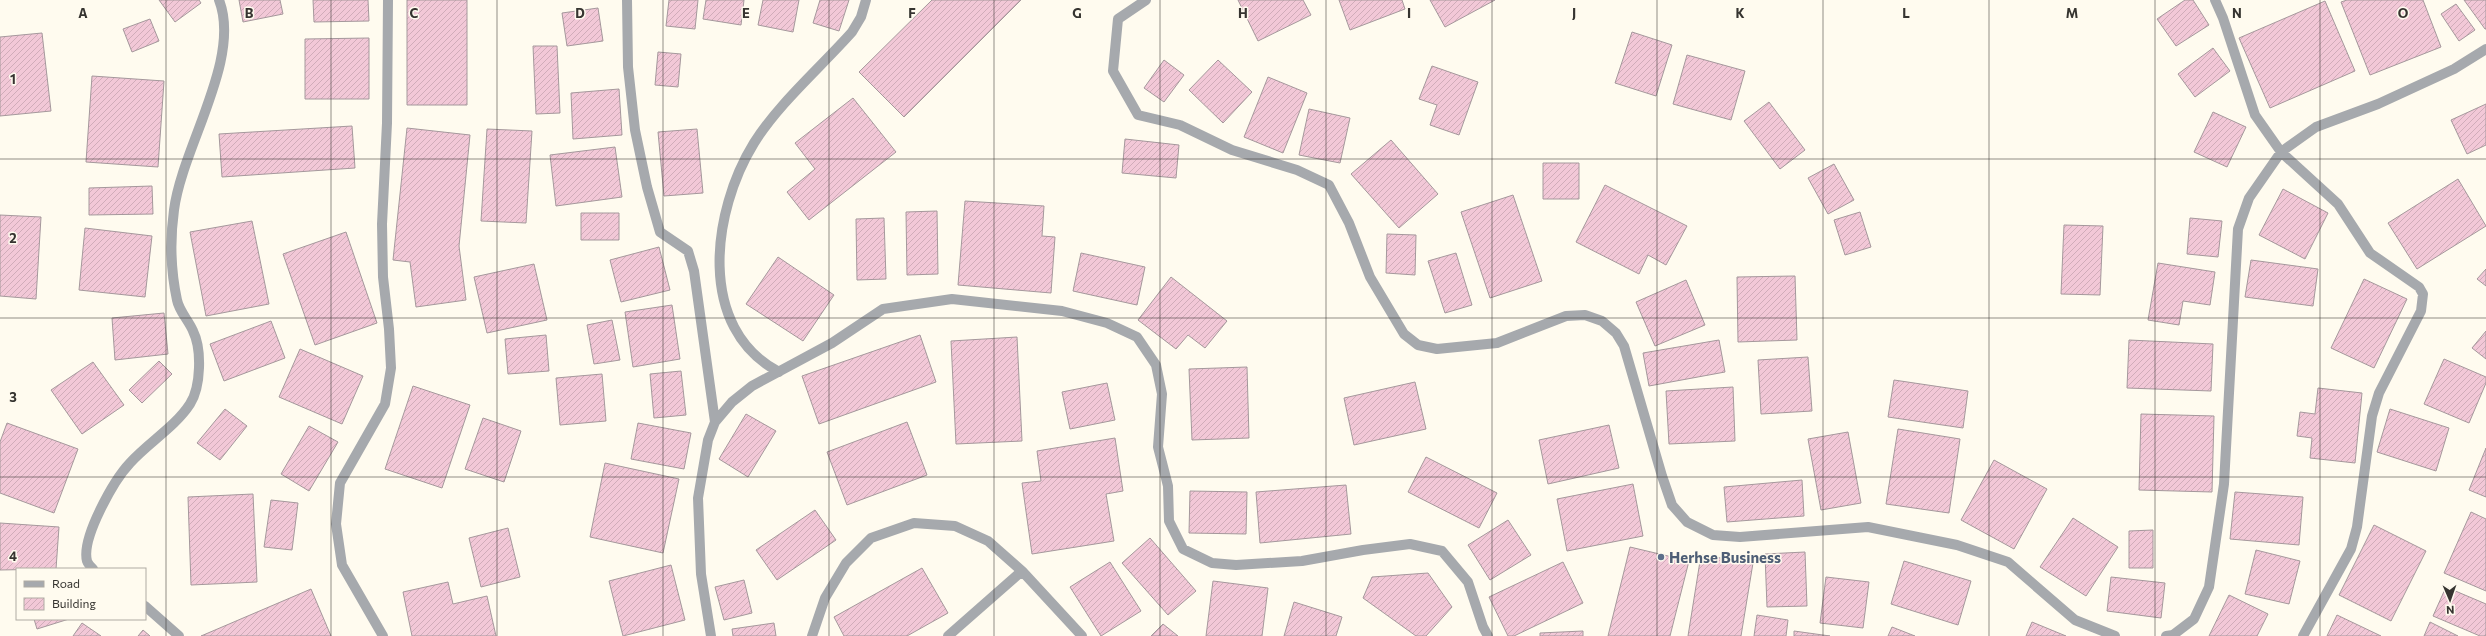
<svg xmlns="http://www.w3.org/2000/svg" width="2486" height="636" font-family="Commissioner,sans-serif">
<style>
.building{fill:url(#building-hatch);stroke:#a5989c}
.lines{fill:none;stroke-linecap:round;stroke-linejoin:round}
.street{stroke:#a6a9ad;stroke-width:10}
.grid{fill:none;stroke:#363430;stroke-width:1;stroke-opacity:0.55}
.service-dot{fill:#5c6f8a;stroke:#fffbef;stroke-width:1.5}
.labels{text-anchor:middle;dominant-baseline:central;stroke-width:3;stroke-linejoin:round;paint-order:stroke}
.service-label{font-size:15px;font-weight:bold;fill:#4e5e75;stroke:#fffbef;text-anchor:start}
.grid-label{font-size:13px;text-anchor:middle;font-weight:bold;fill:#363430;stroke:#fffbef;stroke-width:3;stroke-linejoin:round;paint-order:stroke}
</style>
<defs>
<pattern id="building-hatch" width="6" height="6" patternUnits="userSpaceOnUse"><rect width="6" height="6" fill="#f2c8d7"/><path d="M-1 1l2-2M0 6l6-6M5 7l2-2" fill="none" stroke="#d0acb9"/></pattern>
</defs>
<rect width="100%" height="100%" fill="#fffbef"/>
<!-- building -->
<path class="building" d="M159,0H199L201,3L175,22Z
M239,0H280L283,14L243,22Z
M313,0H368L369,21L314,22Z
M407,0H467V105H407Z
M669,0H698L695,29L666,26Z
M706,0H744L741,25L703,19Z
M763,0H799L793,32L758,25Z
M820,0H849L839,31L813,23Z
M932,0H1021L904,117L859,72Z
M1238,0H1303L1311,15L1258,41Z
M1339,0H1402L1405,9L1350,30Z
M1430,0H1495L1445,27Z
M2185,0H2193L2209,25L2176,46L2157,19Z
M2347,0H2423L2441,47L2370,75L2341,2Z
M2464,0H2486V29H2485Z
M2325,1L2355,71L2270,108L2239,38Z
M2456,4L2475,30L2459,41L2441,14Z
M598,8L603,41L567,46L562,13Z
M150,19L159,41L132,52L123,29Z
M1632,32L1672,45L1656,96L1615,83Z
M42,33L51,111L0,116V37Z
M369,38V99H305V39Z
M533,46H557L560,113L536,114Z
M2213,48L2230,71L2195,97L2178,74Z
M658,52L681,54L678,87L655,85Z
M1687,55L1745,71L1731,120L1673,104Z
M1164,60L1184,75L1164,102L1144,88Z
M1218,60L1252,92L1223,123L1189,90Z
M1432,66L1478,82L1459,135L1430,125L1437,105L1419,99Z
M92,76L164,81L158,167L86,162Z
M1268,77L1307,93L1283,153L1244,137Z
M619,89L622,135L573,139L571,93Z
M853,98L896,152L809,220L787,192L815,169L795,143Z
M1769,102L1805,150L1780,169L1744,121Z
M2486,104V145L2467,154L2451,120Z
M1309,109L1350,118L1340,163L1299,155Z
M2213,112L2246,127L2227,167L2194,152Z
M352,126L355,168L222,177L219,134Z
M407,128L470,135L459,246L466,300L416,307L410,262L393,260Z
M487,129L532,131L526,223L481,221Z
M697,129L703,193L664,196L658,132Z
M1125,139L1179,145L1176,178L1122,173Z
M1391,140L1438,194L1399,228L1351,174Z
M615,147L622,197L556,206L550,155Z
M1543,163H1579V199H1543Z
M1834,164L1854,200L1828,214L1808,178Z
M2458,179L2486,226L2417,269L2388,223Z
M1605,185L1687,226L1666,265L1648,255L1639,274L1576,242Z
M152,186L153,214L89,215V188Z
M2283,189L2328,213L2305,259L2259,235Z
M1513,195L1542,281L1490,298L1461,212Z
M965,201L1044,206L1042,236L1055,237L1051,293L958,285Z
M937,211L938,274L907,275L906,212Z
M1860,212L1871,247L1845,255L1834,220Z
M581,213H619V240H581Z
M0,215L41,217L36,299L0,296Z
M884,218L886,279L857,280L856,219Z
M2190,218L2222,221L2218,257L2187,254Z
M252,221L269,304L206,316L190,232Z
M2064,225L2103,226L2100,295L2061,294Z
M85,228L152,236L145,297L79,290Z
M346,232L377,323L315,345L283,254Z
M1387,234L1416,235L1415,275L1386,273Z
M659,247L670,290L621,302L610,260Z
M1081,253L1145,267L1137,305L1073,291Z
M1456,253L1472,305L1445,313L1428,261Z
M778,257L834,295L803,341L746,304Z
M2251,260L2318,269L2313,306L2245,297Z
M2158,263L2215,272L2210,305L2183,301L2179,325L2148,320Z
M534,264L547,320L487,333L474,277Z
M2486,269V286L2477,279Z
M1795,276L1797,340L1738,342L1737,277Z
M1171,277L1227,321L1205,348L1188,335L1176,349L1138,320Z
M2364,279L2407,299L2374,368L2331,348Z
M1686,280L1705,325L1655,346L1636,302Z
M672,305L680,359L633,367L625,312Z
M164,313L168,354L115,360L112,318Z
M612,320L620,360L594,364L587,325Z
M271,321L285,358L224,381L210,344Z
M2486,331V359L2472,348Z
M546,335L549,371L508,374L505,339Z
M920,335L936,382L819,424L802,376Z
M1017,337L1022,441L956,444L951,341Z
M1719,340L1725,372L1649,386L1643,353Z
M2129,340L2213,344L2211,391L2127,388Z
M300,349L363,376L342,424L279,397Z
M1808,357L1812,411L1761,414L1758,360Z
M2444,359L2486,377V383L2469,423L2424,404Z
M159,361L172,374L142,403L129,390Z
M93,362L124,405L82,434L51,390Z
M1247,367L1249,438L1192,440L1189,369Z
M681,371L686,415L654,418L650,374Z
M602,374L606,421L560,425L556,378Z
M1894,380L1968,391L1963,428L1888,417Z
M1415,382L1426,429L1354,445L1344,398Z
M1107,383L1115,420L1070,429L1062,392Z
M413,386L470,405L442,488L385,469Z
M1733,387L1735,441L1669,444L1666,391Z
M2318,388L2362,393L2355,463L2310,458L2312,438L2297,436L2300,412L2315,414Z
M225,409L247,426L220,460L197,443Z
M2390,409L2449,428L2436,471L2377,452Z
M746,414L776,431L748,477L719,459Z
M2141,414L2214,416L2212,492L2139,490Z
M483,418L521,431L504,482L465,469Z
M907,422L927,475L847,505L827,452Z
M7,423L78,449L54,513L0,493V442Z
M638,423L691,433L684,469L631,459Z
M1609,425L1619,468L1548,484L1539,440Z
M309,426L338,442L309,491L281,474Z
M1898,429L1960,439L1949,513L1886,504Z
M1848,432L1861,503L1821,510L1808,439Z
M1115,438L1123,491L1106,494L1114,541L1032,554L1022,483L1041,481L1037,451Z
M2486,448V497L2469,490Z
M1426,457L1497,493L1479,528L1408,492Z
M1994,460L2047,489L2014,549L1961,520Z
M605,463L679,479L663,553L590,537Z
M1802,480L1804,516L1727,522L1724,487Z
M1633,484L1643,536L1567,551L1557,499Z
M1346,485L1351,534L1260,543L1256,492Z
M1190,491L1247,492L1246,534L1189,533Z
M2235,492L2303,497L2299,545L2230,539Z
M253,494L257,582L191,585L188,497Z
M271,500L298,503L292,550L264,547Z
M815,510L836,540L777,580L756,550Z
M2471,512L2486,519V591L2444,573Z
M2073,518L2118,547L2086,596L2040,567Z
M1508,520L1531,555L1490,580L1468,545Z
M0,523L59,527L56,569L0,570Z
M2374,525L2426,551L2391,621L2339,595Z
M508,528L520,577L481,587L469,538Z
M2153,530V568H2129V531Z
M1150,538L1196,591L1168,615L1122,563Z
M1630,547L1689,561L1670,636H1608Z
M2256,550L2300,561L2289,604L2245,594Z
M1805,552L1807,606L1767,607L1765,554Z
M1701,555L1753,563L1741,636H1688Z
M1904,561L1971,581L1958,625L1891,604Z
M1110,562L1141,611L1101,636L1070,587Z
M1563,562L1583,603L1514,636H1508L1489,597Z
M671,565L685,620L623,636L609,581Z
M922,568L948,613L907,636H844L834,617Z
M1428,573L1452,607L1426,636H1416L1363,598L1372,577Z
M1826,577L1869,582L1863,628L1820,623Z
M2111,577L2165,583L2161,618L2107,611Z
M744,580L752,613L724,620L715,587Z
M1213,581L1268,588L1262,636H1206Z
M448,582L453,604L487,596L496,636H412L403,592Z
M2446,587L2486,604V636H2480L2433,616Z
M311,589L331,636H201Z
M2229,595L2268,614L2257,636H2209Z
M1294,602L1342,617L1336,636H1284Z
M1757,615L1788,620L1786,636H1754Z
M2337,615L2381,636H2327Z
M34,619H69L37,629Z
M2032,622L2066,636H2026Z
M2430,622L2458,636H2424Z
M82,623L101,636H73Z
M774,623L776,636H733L732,629Z
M1163,624L1178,636H1151Z
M1892,627L1915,636H1888Z
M143,630L150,636H138Z
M1583,631V636H1540V633Z
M1794,631L1830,636H1794Z"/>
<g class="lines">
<!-- street -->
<path class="street" d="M627,0L628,67L635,130L647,187L660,232L688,251L694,271L715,422
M1146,0L1118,19L1113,71L1138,115L1180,125L1232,150L1297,170L1329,185L1349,223L1370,277L1404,334L1418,345L1437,349L1497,343L1566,316L1585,315L1602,321L1616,333L1624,346L1662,476L1672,505L1687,522L1713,535L1740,537L1868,527L1957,545L2008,562L2075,620L2115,636
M2215,0L2223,18L2255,115L2281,152L2338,204L2370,253L2419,287L2423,294L2421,311L2379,393L2372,416L2357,527L2351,549L2303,636
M779,372C696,328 712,211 754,143C779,103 821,67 852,32L861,17L866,0
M93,569C91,567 88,564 87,561C81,538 114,480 130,463C149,442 175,427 190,404C201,387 202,349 193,331C189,321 179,311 177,300C171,272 170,239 174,210C182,147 242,59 219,0
M145,606L179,636
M383,636L342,565L336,524L340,483L385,404L391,368L389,329L383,277L382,224L387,123L388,0
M711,636L701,574L698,498L708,440L715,422L732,402L752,386L832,343L883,309L952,299L1062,311L1107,323L1137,337L1156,365L1162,394L1158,447L1168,486L1169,521L1183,549L1212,563L1236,565L1302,561L1363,550L1410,544L1442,551L1468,582L1483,627L1488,636
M812,636L825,598L846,563L871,538L914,523L955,526L988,541L1022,571L1082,636
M948,636L1022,571
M2166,636L2173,635L2194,619L2209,587L2224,484L2238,229L2249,198L2281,152L2316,127L2378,104L2454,69L2486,49"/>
</g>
<!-- grid -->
<path class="grid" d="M166,0V636M331,0V636M497,0V636M663,0V636M829,0V636M994,0V636M1160,0V636M1326,0V636M1492,0V636M1657,0V636M1823,0V636M1989,0V636M2155,0V636M2320,0V636M0,159H2486M0,318H2486M0,477H2486"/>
<!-- markers -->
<circle class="service-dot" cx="1661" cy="557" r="4"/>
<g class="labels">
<!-- service labels -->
<g class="service-label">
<text x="1669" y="557">Herhse Business</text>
</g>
</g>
<g class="grid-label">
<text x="83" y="18">A</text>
<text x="249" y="18">B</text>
<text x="414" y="18">C</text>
<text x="580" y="18">D</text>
<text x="746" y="18">E</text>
<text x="912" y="18">F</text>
<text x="1077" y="18">G</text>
<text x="1243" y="18">H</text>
<text x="1409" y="18">I</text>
<text x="1574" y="18">J</text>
<text x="1740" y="18">K</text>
<text x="1906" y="18">L</text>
<text x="2072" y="18">M</text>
<text x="2237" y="18">N</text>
<text x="2403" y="18">O</text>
<text x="13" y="84">1</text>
<text x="13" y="243">2</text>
<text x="13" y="402">3</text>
<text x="13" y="561">4</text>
</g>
<!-- legend -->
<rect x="16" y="568" width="130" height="52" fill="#fffbef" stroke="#afaba3"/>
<rect x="24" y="581" width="20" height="6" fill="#a6a9ad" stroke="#afaba3"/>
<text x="52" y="588" font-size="12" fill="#363430">Road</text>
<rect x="24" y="598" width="20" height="12" fill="url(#building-hatch)" stroke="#afaba3"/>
<text x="52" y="608" font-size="12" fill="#363430">Building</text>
<!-- north arrow -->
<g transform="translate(2450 600) rotate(178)" stroke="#fffbef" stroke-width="3" paint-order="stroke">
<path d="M0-3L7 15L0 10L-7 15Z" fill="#363430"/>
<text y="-6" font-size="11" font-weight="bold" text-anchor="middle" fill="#363430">N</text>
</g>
</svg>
